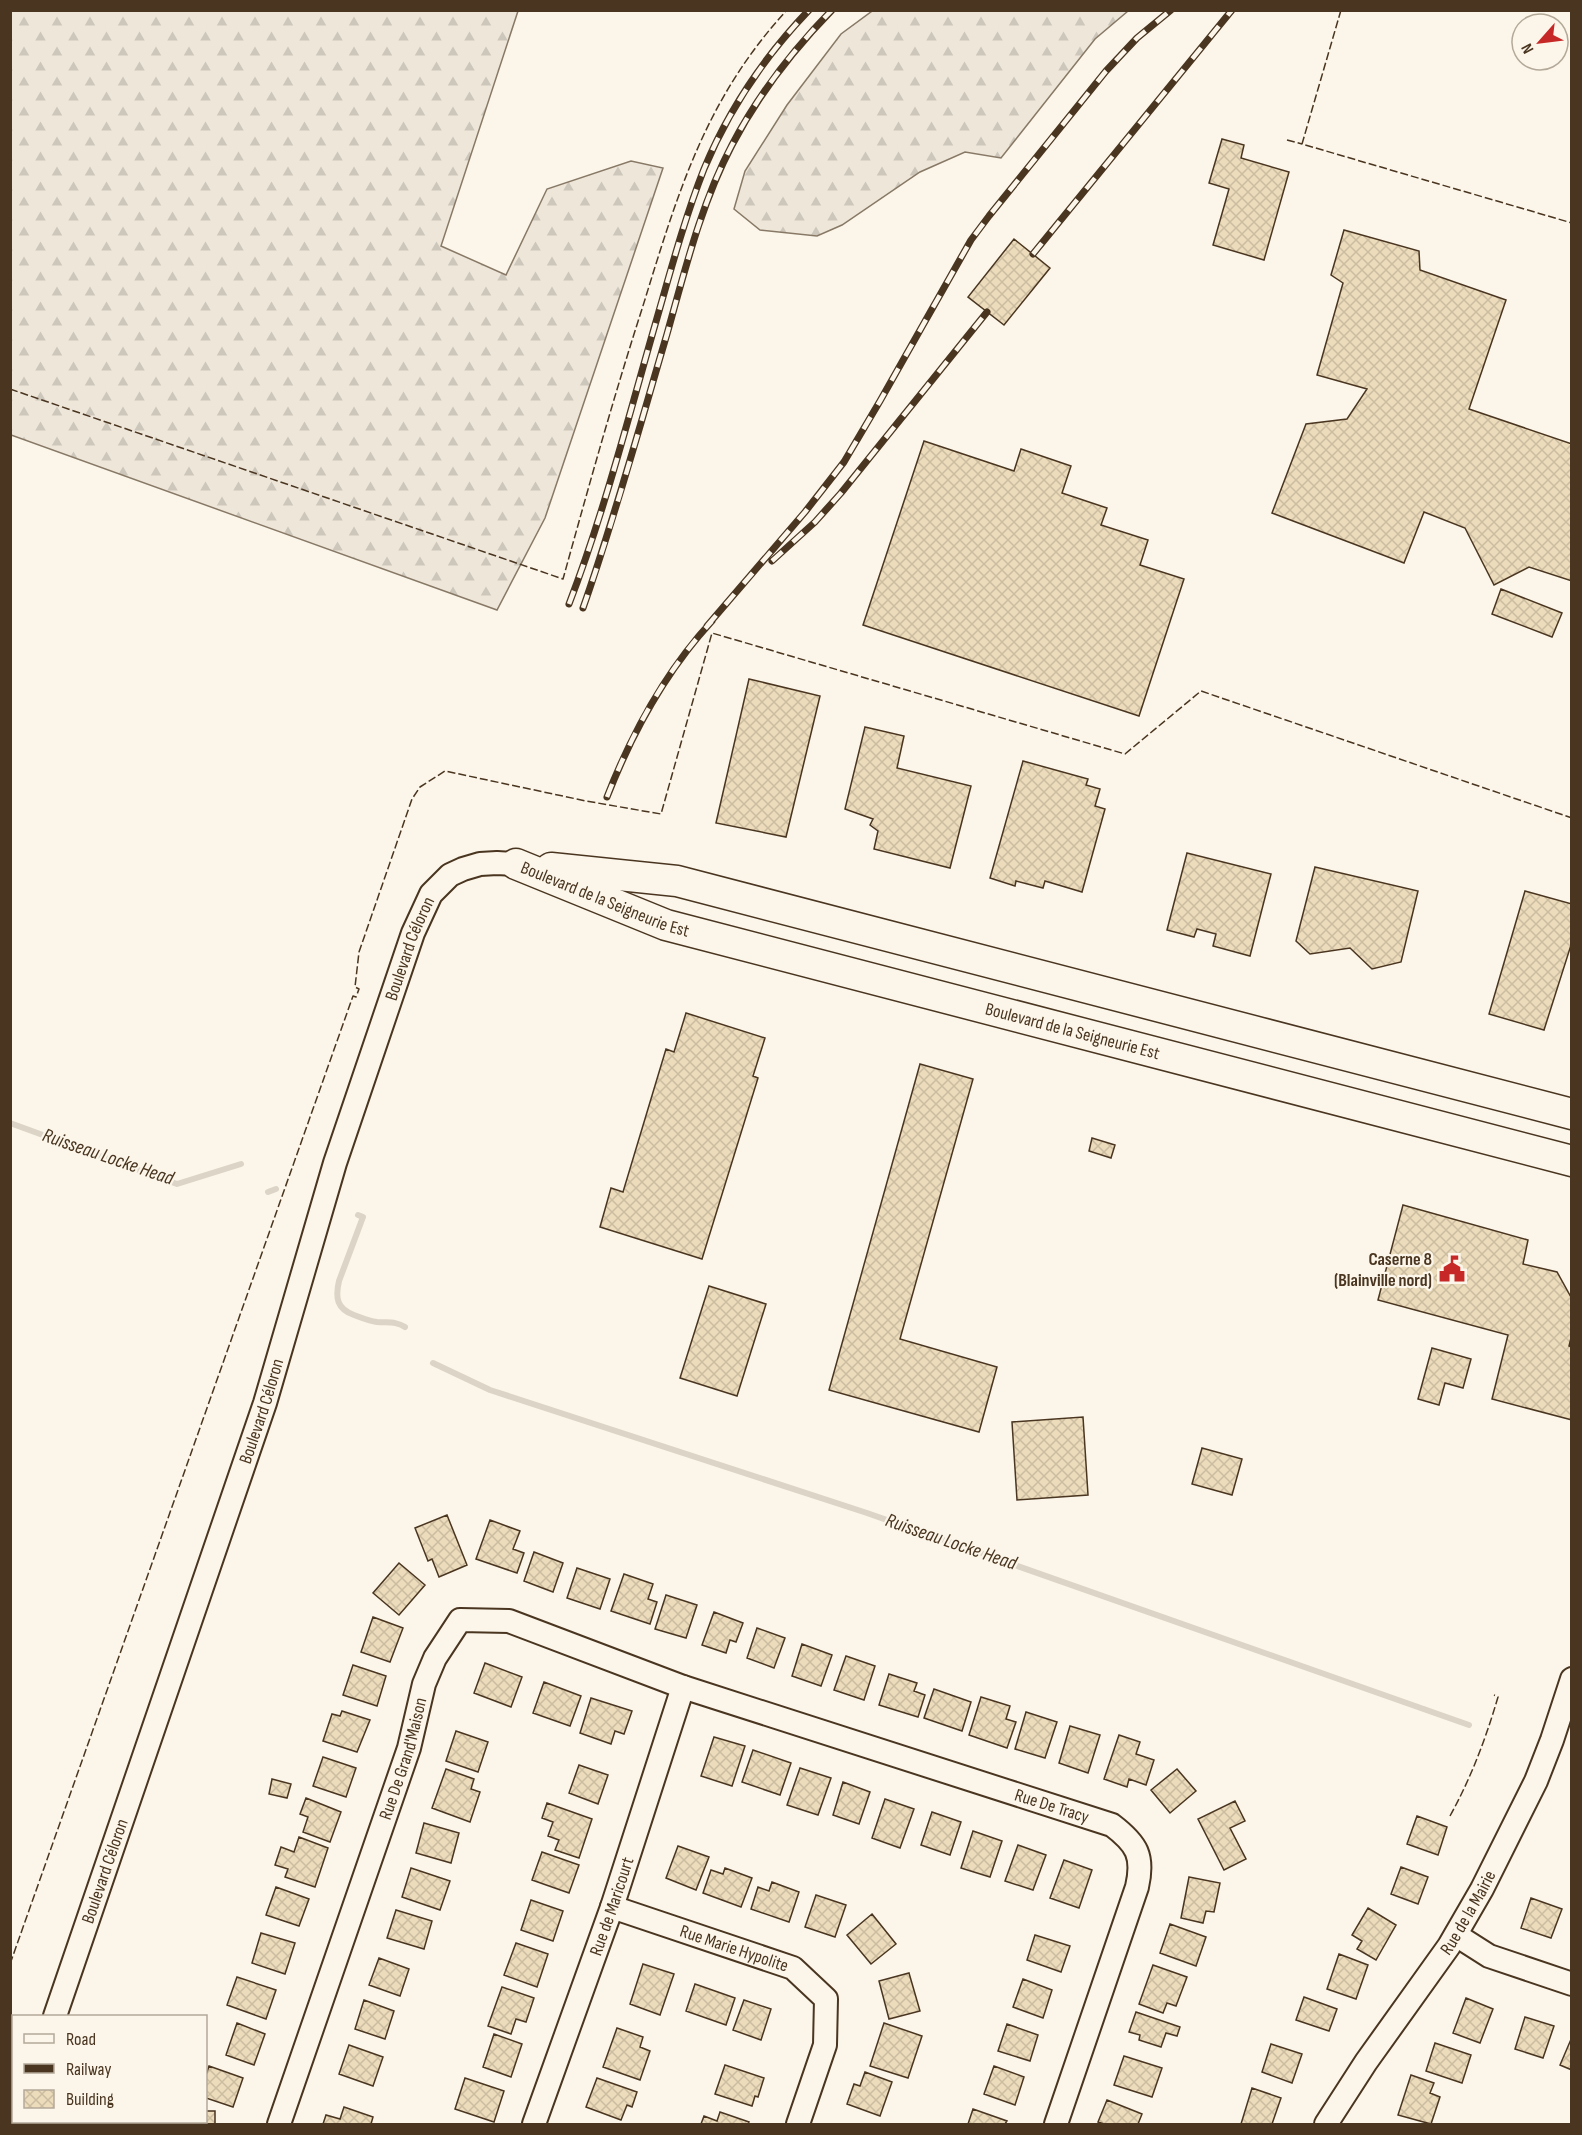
<svg xmlns="http://www.w3.org/2000/svg" width="1582" height="2135" font-family="'Sofia Sans Condensed',sans-serif">
<style>
.forest{fill:url(#forest-firs);stroke:#887966;stroke-width:1.5}
.lines{fill:none;stroke-linecap:round;stroke-linejoin:round}
.stream{stroke:#dcd4c6;stroke-width:6}
.building{fill:url(#building-cross-hatch);stroke:#4a3520;stroke-width:1.5}
.minor-casing{stroke:#4a3520;stroke-width:26}
.major-casing{stroke:#4a3520;stroke-width:33}
.minor{stroke:#fbf6e9;stroke-width:22}
.major{stroke:#fbf6e9;stroke-width:30}
.rail-casing{stroke:#4a3520;stroke-width:7}
.rail{stroke:#fbf6e9;stroke-width:4.5;stroke-dasharray:14;stroke-linecap:butt}
.fence{stroke:#4a3520;stroke-width:1.5;stroke-dasharray:8 3;stroke-linecap:butt}
.labels{text-anchor:middle;dominant-baseline:central;stroke-width:4.5;stroke-linejoin:round;paint-order:stroke}
.street-label{font-size:18px;fill:#4a3520;stroke:#fbf6e9}
.poi-label{font-size:18px;font-weight:bold;fill:#4a3520;stroke:#fbf6e9;text-anchor:end}
.water-label{font-size:20px;font-style:italic;fill:#4a3520;stroke:#fbf6e9}
</style>
<defs>
<pattern id="forest-firs" width="22" height="20" patternUnits="userSpaceOnUse" patternTransform="scale(1.5)"><rect width="22" height="20" fill="#ede6d9"/><path d="M5 1l3.5 6h-7zM16 11l3.5 6h-7z" fill="#cdc6ba"/></pattern>
<pattern id="building-cross-hatch" width="8" height="8" patternUnits="userSpaceOnUse" patternTransform="scale(1.5)"><rect width="8" height="8" fill="#ecdcbc"/><path d="M0 0l8 8M0 8l8-8" fill="none" stroke="#ccbda1"/></pattern>
</defs>
<rect width="100%" height="100%" fill="#fbf6e9"/>
<!-- forest -->
<path class="forest" d="M10,11H518L441,246L506,275L547,189L631,161L663,168L545,518L497,610L11,435Z
M872,11V10L1128,11L1095,39L1001,158L965,152L920,172L842,225L817,236L760,230L734,209L745,171L787,105L841,34Z"/>
<g class="lines">
<!-- stream -->
<path class="stream" d="M10,1123L177,1184L241,1164
M268,1192L276,1189
M358,1215L363,1217L339,1281C335,1298 337,1309 354,1315C362,1318 369,1321 377,1322C388,1323 396,1321 405,1327
M433,1363L490,1390L867,1513L1469,1725"/>
</g>
<!-- building -->
<path class="building" d="M1222,139L1244,145L1241,158L1289,172L1264,260L1213,245L1229,189L1209,183Z
M1344,230L1419,251L1420,270L1506,300L1469,409L1572,444V581L1529,567L1494,585L1465,528L1424,512L1404,563L1272,513L1306,424L1347,419L1367,389L1317,375L1343,283L1331,275Z
M1014,239L1050,268L1004,325L968,297Z
M924,441L1014,471L1021,449L1071,466L1062,493L1107,508L1101,525L1148,540L1140,565L1184,579L1139,716L863,625Z
M1501,589L1562,613L1552,637L1492,614Z
M749,679L820,696L786,837L716,823Z
M865,727L904,736L897,768L971,786L950,868L874,849L878,831L870,825L873,819L845,809Z
M1023,761L1088,779L1086,785L1100,789L1095,806L1105,809L1082,892L1045,881L1043,888L1016,881L1015,886L990,878Z
M1187,853L1271,874L1250,956L1213,946L1216,934L1197,929L1194,937L1167,930Z
M1315,867L1418,891L1401,962L1372,969L1350,948L1310,954L1296,941Z
M1525,891L1572,904V942L1544,1030L1489,1014Z
M686,1013L765,1038L753,1076L758,1078L702,1259L600,1227L611,1188L623,1192L666,1049L674,1052Z
M920,1064L973,1079L900,1339L997,1367L979,1432L829,1390Z
M1092,1138L1115,1145L1111,1158L1089,1151Z
M1403,1205L1528,1240L1523,1264L1557,1272L1572,1299V1334L1569,1346L1572,1347V1420L1492,1399L1508,1335L1378,1300Z
M709,1286L766,1304L737,1396L680,1378Z
M1432,1348L1471,1359L1463,1388L1445,1383L1439,1405L1418,1399Z
M1083,1417L1088,1495L1017,1500L1012,1422Z
M1202,1448L1242,1459L1232,1495L1192,1484Z
M447,1515L467,1565L439,1577L432,1559L428,1561L415,1528Z
M490,1520L520,1531L513,1549L524,1553L517,1573L476,1559Z
M534,1552L563,1563L553,1592L524,1581Z
M399,1563L425,1585L399,1615L373,1593Z
M577,1568L610,1579L600,1609L567,1598Z
M624,1574L653,1584L648,1599L657,1602L650,1624L611,1611Z
M666,1595L697,1605L686,1638L655,1629Z
M714,1612L743,1623L736,1642L730,1640L726,1653L702,1645Z
M373,1617L403,1628L390,1662L361,1652Z
M757,1628L785,1638L774,1668L747,1658Z
M802,1644L832,1655L821,1686L792,1676Z
M846,1656L875,1666L864,1700L834,1690Z
M485,1663L522,1677L511,1707L474,1693Z
M353,1665L386,1676L377,1706L343,1695Z
M889,1674L917,1683L914,1691L925,1695L918,1717L879,1705Z
M544,1682L581,1696L570,1726L533,1713Z
M934,1689L971,1702L962,1731L924,1718Z
M981,1697L1010,1706L1006,1719L1016,1722L1007,1748L969,1735Z
M591,1698L632,1711L624,1734L615,1731L611,1744L580,1733Z
M342,1711L370,1720L357,1752L323,1741L332,1714L340,1716Z
M1026,1712L1057,1722L1045,1758L1015,1749Z
M1070,1726L1100,1735L1088,1773L1059,1763Z
M456,1731L488,1742L478,1772L446,1761Z
M1119,1735L1140,1742L1136,1754L1154,1760L1146,1785L1129,1779L1127,1787L1104,1779Z
M714,1737L745,1746L732,1786L701,1776Z
M753,1750L791,1763L780,1795L742,1782Z
M323,1757L356,1768L346,1797L313,1786Z
M579,1765L608,1775L598,1804L569,1793Z
M800,1768L831,1778L818,1815L787,1805Z
M446,1769L474,1779L471,1789L480,1792L470,1822L432,1808Z
M1177,1769L1196,1791L1170,1813L1151,1790Z
M272,1779L291,1784L287,1798L269,1794Z
M843,1782L870,1792L859,1824L833,1815Z
M306,1798L341,1812L330,1842L303,1832L308,1817L300,1814Z
M885,1799L914,1809L900,1848L872,1838Z
M1235,1801L1245,1821L1230,1828L1246,1859L1224,1870L1198,1819Z
M547,1803L592,1819L579,1858L555,1850L559,1840L548,1836L553,1822L542,1818Z
M932,1812L961,1822L950,1855L921,1845Z
M1417,1816L1447,1827L1438,1855L1407,1844Z
M424,1823L459,1833L451,1863L416,1853Z
M973,1831L1002,1841L990,1877L961,1868Z
M299,1837L328,1848L315,1887L285,1877L288,1869L275,1865L281,1847L294,1852Z
M1018,1845L1046,1855L1033,1890L1005,1881Z
M678,1846L709,1857L696,1890L666,1878Z
M542,1852L579,1865L569,1893L532,1880Z
M1064,1860L1092,1870L1079,1908L1050,1898Z
M1401,1867L1428,1877L1418,1904L1391,1894Z
M411,1868L450,1881L440,1910L402,1897Z
M725,1868L752,1878L741,1907L703,1893L711,1870L723,1874Z
M1189,1877L1220,1883L1214,1912L1206,1911L1203,1923L1181,1918Z
M772,1882L799,1892L789,1922L751,1909L758,1887L769,1891Z
M276,1887L309,1899L299,1926L266,1915Z
M816,1895L846,1905L835,1937L805,1927Z
M1531,1898L1562,1909L1551,1938L1521,1928Z
M531,1900L563,1911L553,1941L521,1930Z
M1368,1908L1396,1925L1376,1960L1357,1949L1362,1941L1352,1935Z
M396,1910L432,1921L424,1949L387,1938Z
M872,1914L896,1944L871,1964L847,1935Z
M1170,1924L1206,1937L1196,1966L1160,1953Z
M261,1933L295,1943L285,1974L252,1963Z
M1035,1935L1070,1946L1061,1972L1027,1960Z
M516,1943L548,1954L537,1987L504,1975Z
M1339,1954L1368,1965L1356,1999L1327,1989Z
M379,1958L409,1969L400,1996L369,1985Z
M643,1964L674,1974L660,2015L630,2004Z
M1153,1965L1187,1977L1176,2006L1167,2003L1163,2013L1139,2004Z
M909,1973L920,2011L889,2019L879,1981Z
M237,1977L276,1990L266,2019L227,2005Z
M1023,1979L1052,1990L1043,2018L1013,2007Z
M695,1984L735,1998L726,2025L686,2011Z
M502,1987L534,1998L526,2022L516,2019L511,2034L488,2026Z
M1304,1997L1337,2009L1329,2031L1296,2020Z
M1466,1998L1493,2009L1480,2043L1453,2033Z
M364,2000L394,2011L385,2039L355,2029Z
M744,2000L771,2009L761,2040L733,2030Z
M1136,2012L1180,2027L1177,2036L1166,2033L1161,2047L1139,2040L1140,2035L1129,2032Z
M1525,2017L1554,2026L1543,2058L1515,2049Z
M237,2023L265,2034L254,2065L226,2055Z
M884,2023L922,2036L908,2078L870,2066Z
M1007,2024L1038,2035L1030,2061L998,2051Z
M617,2028L643,2037L640,2047L650,2051L640,2080L603,2067Z
M494,2034L522,2044L511,2077L483,2067Z
M1572,2037V2070L1560,2065Z
M1435,2043L1471,2055L1462,2083L1426,2071Z
M1271,2044L1302,2054L1292,2083L1262,2072Z
M349,2045L383,2057L373,2086L339,2074Z
M1124,2056L1162,2068L1152,2097L1114,2085Z
M725,2065L764,2078L758,2097L755,2096L752,2106L715,2094Z
M209,2066L243,2078L233,2107L206,2098V2075Z
M994,2066L1024,2077L1015,2105L984,2094Z
M865,2072L892,2082L880,2116L847,2104L854,2084L860,2086Z
M1411,2075L1434,2083L1430,2093L1440,2097L1431,2124L1398,2115Z
M465,2078L504,2091L494,2122L455,2109Z
M597,2078L637,2092L632,2107L627,2105L621,2120L586,2107Z
M1252,2088L1281,2098L1272,2124H1241Z
M1107,2100L1142,2114L1138,2124H1104L1098,2122Z
M344,2107L373,2117L371,2124H323L326,2115L340,2119Z
M973,2109L1007,2121L1005,2124H968Z
M206,2111H215V2124H173V2122H206Z
M720,2112L749,2122L748,2124H701L704,2116L717,2121Z"/>
<g class="lines">
<!-- minor casing -->
<g class="minor-casing">
<g id="minor">
<path id="s1" d="M612,1907L793,1968L826,1999L825,2045L798,2124"/>
<path d="M1456,1935L1489,1956L1572,1984"/>
<path id="s2" d="M55,2016L265,1403L335,1163L413,933L431,894L450,875L463,869L480,864L497,863L516,864"/>
<path d="M18,2124L19,2122"/>
<path id="s3" d="M279,2124L409,1748L424,1684L435,1658L460,1620L509,1621L683,1687L1112,1825C1137,1844 1144,1856 1137,1887L1056,2124"/>
<path id="s4" d="M534,2124L612,1907L683,1687"/>
<path id="s5" d="M1326,2124L1366,2062L1449,1946L1482,1889L1536,1781L1552,1740L1572,1679"/>
</g>
</g>
<!-- major casing -->
<g class="major-casing">
<g id="major">
<path id="s6" d="M516,864L666,925L1572,1161"/>
<path d="M551,868L677,881L1572,1114"/>
</g>
</g>
<!-- minor -->
<use href="#minor" class="minor"/>
<!-- major -->
<use href="#major" class="major"/>
<!-- rail casing -->
<g class="rail-casing">
<path id="rail" d="M1033,254L1232,10
M772,561L815,522L841,493L987,312
M569,604C604,513 628,419 655,325C670,273 684,220 704,169C728,111 765,56 809,10
M583,608C615,517 640,425 667,334C685,270 701,204 732,145C758,95 792,51 832,10
M707,626L805,512L844,462L880,401L971,240L989,216L1106,71L1137,38L1171,10
M607,797C632,733 665,672 712,621"/>
</g>
<!-- rail -->
<use href="#rail" class="rail"/>
<!-- fence -->
<path class="fence" d="M1341,10L1302,144L1572,223
M1287,140L1302,144
M10,389L563,579C588,489 613,399 642,309C677,196 704,100 787,10
M1450,1816C1471,1778 1486,1738 1498,1697L1494,1695
M10,1964L353,996L356,997L359,989L355,987L359,952L412,799L420,787L445,771L586,801L661,814L712,633L1125,754L1201,691L1572,818"/>
</g>
<!-- icons -->
<defs>
<g id="civic-bare" transform="scale(2.07)"><path d="M-.6-6.5H3V-4.5H.6V-3L4-1V1h2V6H-6V1h2V-1L-.6-3ZM-1.2 2.5V6h2.4V2.5Z" fill="#c62828" stroke="#fbf6e9" stroke-width="2.5" paint-order="stroke"/></g>
</defs>
<g fill-rule="evenodd">
<use href="#civic-bare" x="1452" y="1269"/>
</g>
<g class="labels">
<!-- street labels -->
<g class="street-label">
<text stroke="none"><textPath href="#s6" startOffset="96">Boulevard de la Seigneurie Est</textPath></text>
<text stroke="none"><textPath href="#s2" startOffset="1125">Boulevard Céloron</textPath></text>
<text stroke="none"><textPath href="#s6" startOffset="582">Boulevard de la Seigneurie Est</textPath></text>
<text stroke="none"><textPath href="#s2" startOffset="639">Boulevard Céloron</textPath></text>
<text stroke="none"><textPath href="#s3" startOffset="386">Rue De Grand'Maison</textPath></text>
<text stroke="none"><textPath href="#s3" startOffset="1160">Rue De Tracy</textPath></text>
<text stroke="none"><textPath href="#s2" startOffset="153">Boulevard Céloron</textPath></text>
<text stroke="none"><textPath href="#s4" startOffset="231">Rue de Maricourt</textPath></text>
<text stroke="none"><textPath href="#s5" startOffset="255">Rue de la Mairie</textPath></text>
<text stroke="none"><textPath href="#s1" startOffset="129">Rue Marie Hypolite</textPath></text>
</g>
<!-- poi labels -->
<g class="poi-label">
<text x="1432" y="1259">Caserne 8<tspan x="1432" dy="21">(Blainville nord)</tspan></text>
</g>
<!-- water labels -->
<g class="water-label">
<text transform="translate(108 1157) rotate(19)">Ruisseau Locke Head</text>
<text transform="translate(951 1542) rotate(19)">Ruisseau Locke Head</text>
</g>
</g>
<!-- border -->
<rect width="1582" height="2135" fill="none" stroke="#4a3520" stroke-width="24"/>
<!-- legend -->
<rect x="12" y="2015" width="195" height="108" fill="#fbf6e9" stroke="#b4a999" stroke-width="1.5"/>
<rect x="24" y="2034" width="30" height="9" fill="#fbf6e9" stroke="#b4a999" stroke-width="1.5"/>
<text x="66" y="2045" font-size="18" fill="#4a3520">Road</text>
<rect x="24" y="2064" width="30" height="9" fill="#4a3520" stroke="#b4a999" stroke-width="1.5"/>
<text x="66" y="2075" font-size="18" fill="#4a3520">Railway</text>
<rect x="24" y="2090" width="30" height="18" fill="url(#building-cross-hatch)" stroke="#b4a999" stroke-width="1.5"/>
<text x="66" y="2105" font-size="18" fill="#4a3520">Building</text>
<!-- north arrow -->
<g transform="translate(1540 42) rotate(242)"><circle r="28" fill="#fbf6e9" stroke="#b4a999" stroke-width="1.5"/>
<path d="M0-4.5L10 22L0 15L-10 22Z" fill="#c62828"/>
<text y="-9" font-size="16" font-weight="bold" text-anchor="middle" fill="#4a3520">N</text>
</g>
</svg>
